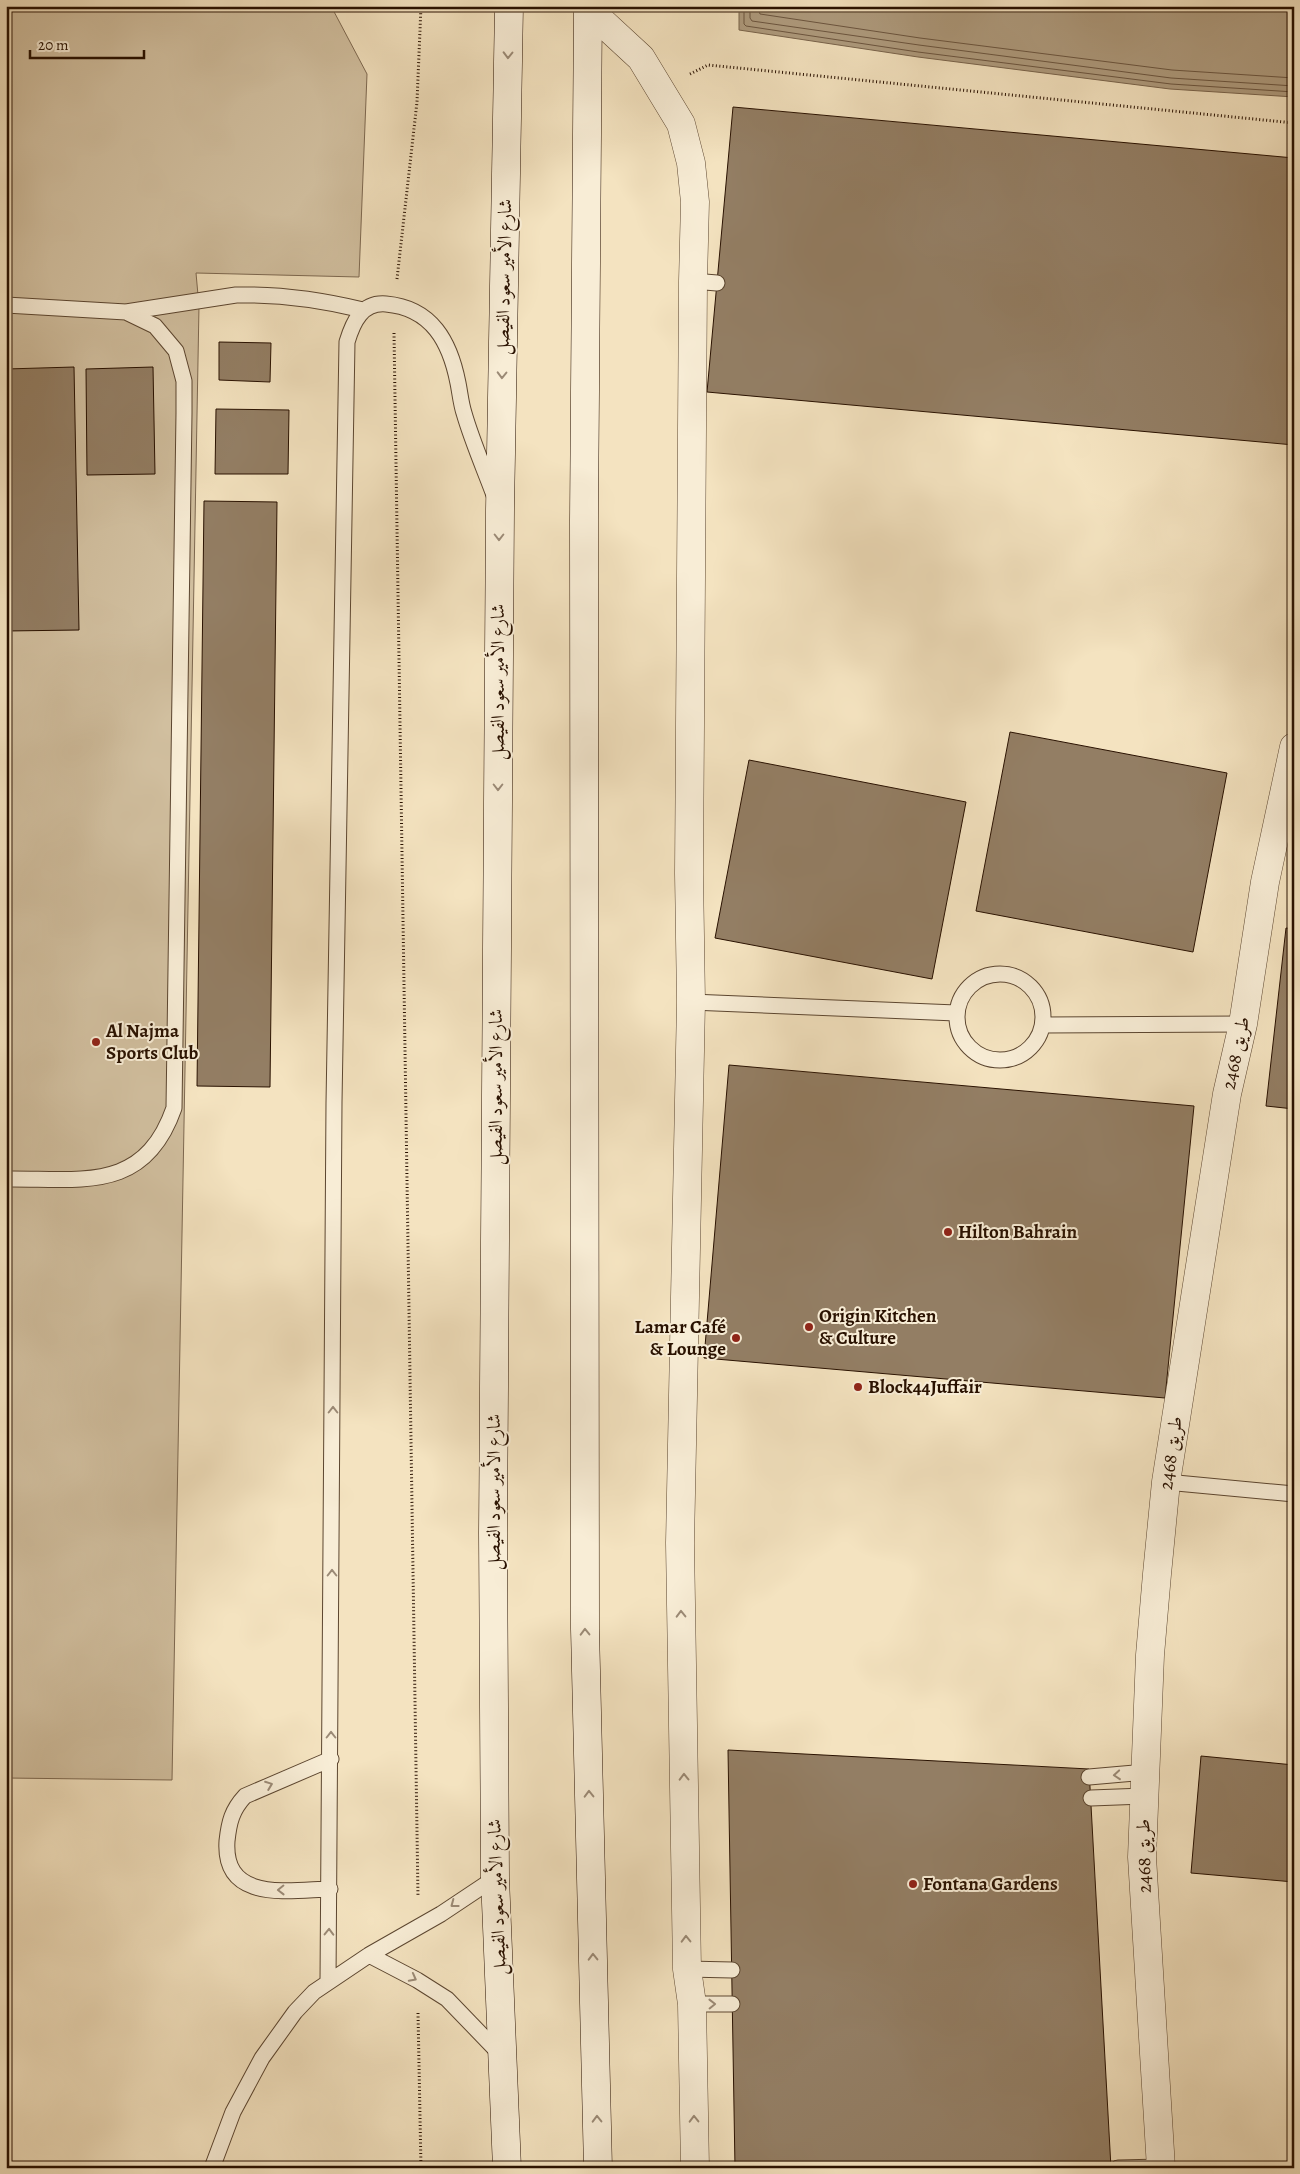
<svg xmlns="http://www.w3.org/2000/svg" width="1300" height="2174" font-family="Alegreya,Amiri,serif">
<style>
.green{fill:#d1bf9f;stroke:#7d6850}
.water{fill:#af9c7f;stroke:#79644c}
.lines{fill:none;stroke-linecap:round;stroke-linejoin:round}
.shore{stroke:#6c5640;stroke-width:1}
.building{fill:#937e64;stroke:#291100}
.lane-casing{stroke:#5c4630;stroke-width:17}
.street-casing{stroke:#5c4630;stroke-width:29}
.secondary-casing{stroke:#291100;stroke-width:29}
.path{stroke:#291100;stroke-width:3;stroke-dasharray:1 2.5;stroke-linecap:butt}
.lane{stroke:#f8edd6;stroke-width:15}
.street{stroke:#f8edd6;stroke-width:28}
.secondary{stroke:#f8edd6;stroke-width:28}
.oneway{stroke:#9b8a76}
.poi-dot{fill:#8f2418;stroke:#f8edd6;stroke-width:2}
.labels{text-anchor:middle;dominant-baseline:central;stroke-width:4;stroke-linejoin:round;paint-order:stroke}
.street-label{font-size:19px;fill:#291100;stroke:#f8edd6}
.poi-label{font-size:19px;font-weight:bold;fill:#291100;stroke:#f8edd6;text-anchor:start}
</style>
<rect width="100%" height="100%" fill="#f4e3c0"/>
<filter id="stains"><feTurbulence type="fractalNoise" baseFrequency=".004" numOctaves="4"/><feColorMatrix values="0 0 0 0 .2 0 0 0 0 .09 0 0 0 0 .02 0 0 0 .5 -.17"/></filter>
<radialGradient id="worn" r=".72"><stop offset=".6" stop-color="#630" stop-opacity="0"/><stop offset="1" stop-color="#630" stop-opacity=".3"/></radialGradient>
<!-- green -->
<path class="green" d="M6,6H331L367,74L359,277L196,273L199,306L172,1780L6,1778Z"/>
<!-- water -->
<path class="water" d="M739,6H1294V97L1170,89L918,57L739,30Z"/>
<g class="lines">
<!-- shore -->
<path class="shore" d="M744,6V24L746,26L918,52L1171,84L1294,92
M750,6V18L752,21L919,45L1171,78L1294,86
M757,6L760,14L920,38L1172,70L1294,78"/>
</g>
<!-- building -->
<path class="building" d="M733,107L1294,158V445L707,392Z
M219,342L271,343L270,382L219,380Z
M74,367L79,630L6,631V369Z
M153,367L155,474L87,475L86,369Z
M216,409L289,410L288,474H215Z
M204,501L277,502L270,1087L197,1086Z
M1010,732L1227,773L1193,952L976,911Z
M749,760L966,802L932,979L715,938Z
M1286,928L1294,929V1109L1266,1106Z
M729,1065L1194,1106L1165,1398L704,1358Z
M728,1750L1089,1769L1111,2168H735Z
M1201,1756L1294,1765V1882L1191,1873Z"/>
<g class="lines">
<!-- lane casing -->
<g class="lane-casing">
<path id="lane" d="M693,281L717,283
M6,305L126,312L155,326L176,351L184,381V413L174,1108C144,1194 81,1178 6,1179
M126,312L236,295C279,294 322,300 363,310
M957 1017a43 43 0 1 1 86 0a43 43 0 1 1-86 0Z
M691,1002L956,1013
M1043,1025L1243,1024
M1166,1482L1294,1494
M1089,1777L1146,1772
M1091,1798L1144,1796
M330,1889C289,1890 223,1903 227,1841C229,1822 232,1810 245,1796L331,1759
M369,1955L417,1980L447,1999L502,2056
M687,1969L732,1970
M328,1981L334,1103L347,342C353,322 362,302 386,304C432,308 450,342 458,383C460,393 461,404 464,413C472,441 484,468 494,495
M692,2004H732
M212,2168L233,2112L262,2058L295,2012L314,1992L369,1955L441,1914L495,1878
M1118,2168L1161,2167"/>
</g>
<!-- street casing -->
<g class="street-casing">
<path id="street" d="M588,9L641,58L681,124L691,163L695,202L693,281L689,873L691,1002L680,1543L687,1969L692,2004L695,2168
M1161,2168L1142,1857L1150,1655L1157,1574L1166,1482L1227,1094L1243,1024L1265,882L1294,747"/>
</g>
<!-- secondary casing -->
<g class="secondary-casing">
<path id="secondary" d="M588,6L584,521L585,1629L598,2168
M507,2168L495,1878L493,1533L500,510L509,6"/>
</g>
<!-- path -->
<path class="path" d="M690,74L708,65L1294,123
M397,279L417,102L421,6
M394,333L418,1897
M418,2013L421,2168"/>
<!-- lane -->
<use href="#lane" class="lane"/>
<!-- street -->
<use href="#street" class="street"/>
<!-- secondary -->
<use href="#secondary" class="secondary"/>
</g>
<!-- one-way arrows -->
<defs><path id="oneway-chevron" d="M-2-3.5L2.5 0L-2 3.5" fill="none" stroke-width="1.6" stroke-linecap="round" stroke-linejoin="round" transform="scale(1.25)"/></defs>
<g class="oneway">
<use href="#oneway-chevron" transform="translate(508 55) rotate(91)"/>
<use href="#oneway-chevron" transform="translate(502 375) rotate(91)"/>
<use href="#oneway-chevron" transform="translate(499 537) rotate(90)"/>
<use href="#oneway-chevron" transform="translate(498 787) rotate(90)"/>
<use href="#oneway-chevron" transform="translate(333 1410) rotate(-90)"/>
<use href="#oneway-chevron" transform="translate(332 1573) rotate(-90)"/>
<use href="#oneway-chevron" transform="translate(681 1614) rotate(-91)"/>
<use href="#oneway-chevron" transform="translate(585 1632) rotate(-91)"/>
<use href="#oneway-chevron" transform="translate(331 1735) rotate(-90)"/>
<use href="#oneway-chevron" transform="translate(1117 1775) rotate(175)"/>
<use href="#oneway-chevron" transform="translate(684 1777) rotate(-91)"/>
<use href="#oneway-chevron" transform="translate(269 1785) rotate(-21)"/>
<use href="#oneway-chevron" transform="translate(589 1794) rotate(-91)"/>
<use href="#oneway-chevron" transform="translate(281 1890) rotate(179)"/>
<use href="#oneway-chevron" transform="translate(454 1904) rotate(143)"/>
<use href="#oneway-chevron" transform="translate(329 1932) rotate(-89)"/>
<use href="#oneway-chevron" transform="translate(686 1939) rotate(-91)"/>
<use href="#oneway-chevron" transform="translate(593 1957) rotate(-91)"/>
<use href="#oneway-chevron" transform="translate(413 1978) rotate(28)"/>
<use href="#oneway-chevron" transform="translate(712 2004) rotate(-1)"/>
<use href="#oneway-chevron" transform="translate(597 2119) rotate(-91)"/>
<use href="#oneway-chevron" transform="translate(694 2119) rotate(-91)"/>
</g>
<!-- markers -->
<g class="poi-dot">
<circle cx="96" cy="1042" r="5"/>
<circle cx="948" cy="1232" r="5"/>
<circle cx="809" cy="1327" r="5"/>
<circle cx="736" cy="1338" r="5"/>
<circle cx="858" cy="1387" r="5"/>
<circle cx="913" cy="1884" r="5"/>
</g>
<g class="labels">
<!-- street labels -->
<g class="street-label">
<text transform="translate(504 277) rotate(-89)">شارع الأمير سعود الفيصل</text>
<text transform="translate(498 682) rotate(-90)">شارع الأمير سعود الفيصل</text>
<text transform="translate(1236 1053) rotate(-78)">طريق 2468</text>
<text transform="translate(496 1087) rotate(-90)">شارع الأمير سعود الفيصل</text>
<text transform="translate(1171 1453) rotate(-82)">طريق 2468</text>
<text transform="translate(494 1492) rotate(-90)">شارع الأمير سعود الفيصل</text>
<text transform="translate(1144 1856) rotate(-91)">طريق 2468</text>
<text transform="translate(497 1897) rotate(-92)">شارع الأمير سعود الفيصل</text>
</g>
<!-- poi labels -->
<g class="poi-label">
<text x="106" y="1031">Al Najma<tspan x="106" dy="22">Sports Club</tspan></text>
<text x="958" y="1232">Hilton Bahrain</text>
<text x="819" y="1316">Origin Kitchen<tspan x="819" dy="22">&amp; Culture</tspan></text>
<text x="726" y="1327" text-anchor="end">Lamar Café<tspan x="726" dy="22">&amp; Lounge</tspan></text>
<text x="868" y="1387">Block44Juffair</text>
<text x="923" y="1884">Fontana Gardens</text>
</g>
</g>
<!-- margin -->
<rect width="1300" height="2174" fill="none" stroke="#f4e3c0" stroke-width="25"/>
<rect x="8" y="8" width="1285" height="2159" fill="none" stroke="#291100" stroke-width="2.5"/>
<rect x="12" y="12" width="1275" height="2149" fill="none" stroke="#291100"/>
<!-- scale -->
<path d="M30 50v8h114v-8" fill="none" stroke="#291100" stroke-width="2.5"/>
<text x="38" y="50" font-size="15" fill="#291100" stroke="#f8edd6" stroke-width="4" paint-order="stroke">20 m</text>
<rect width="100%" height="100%" filter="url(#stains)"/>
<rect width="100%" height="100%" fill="url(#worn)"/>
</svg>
